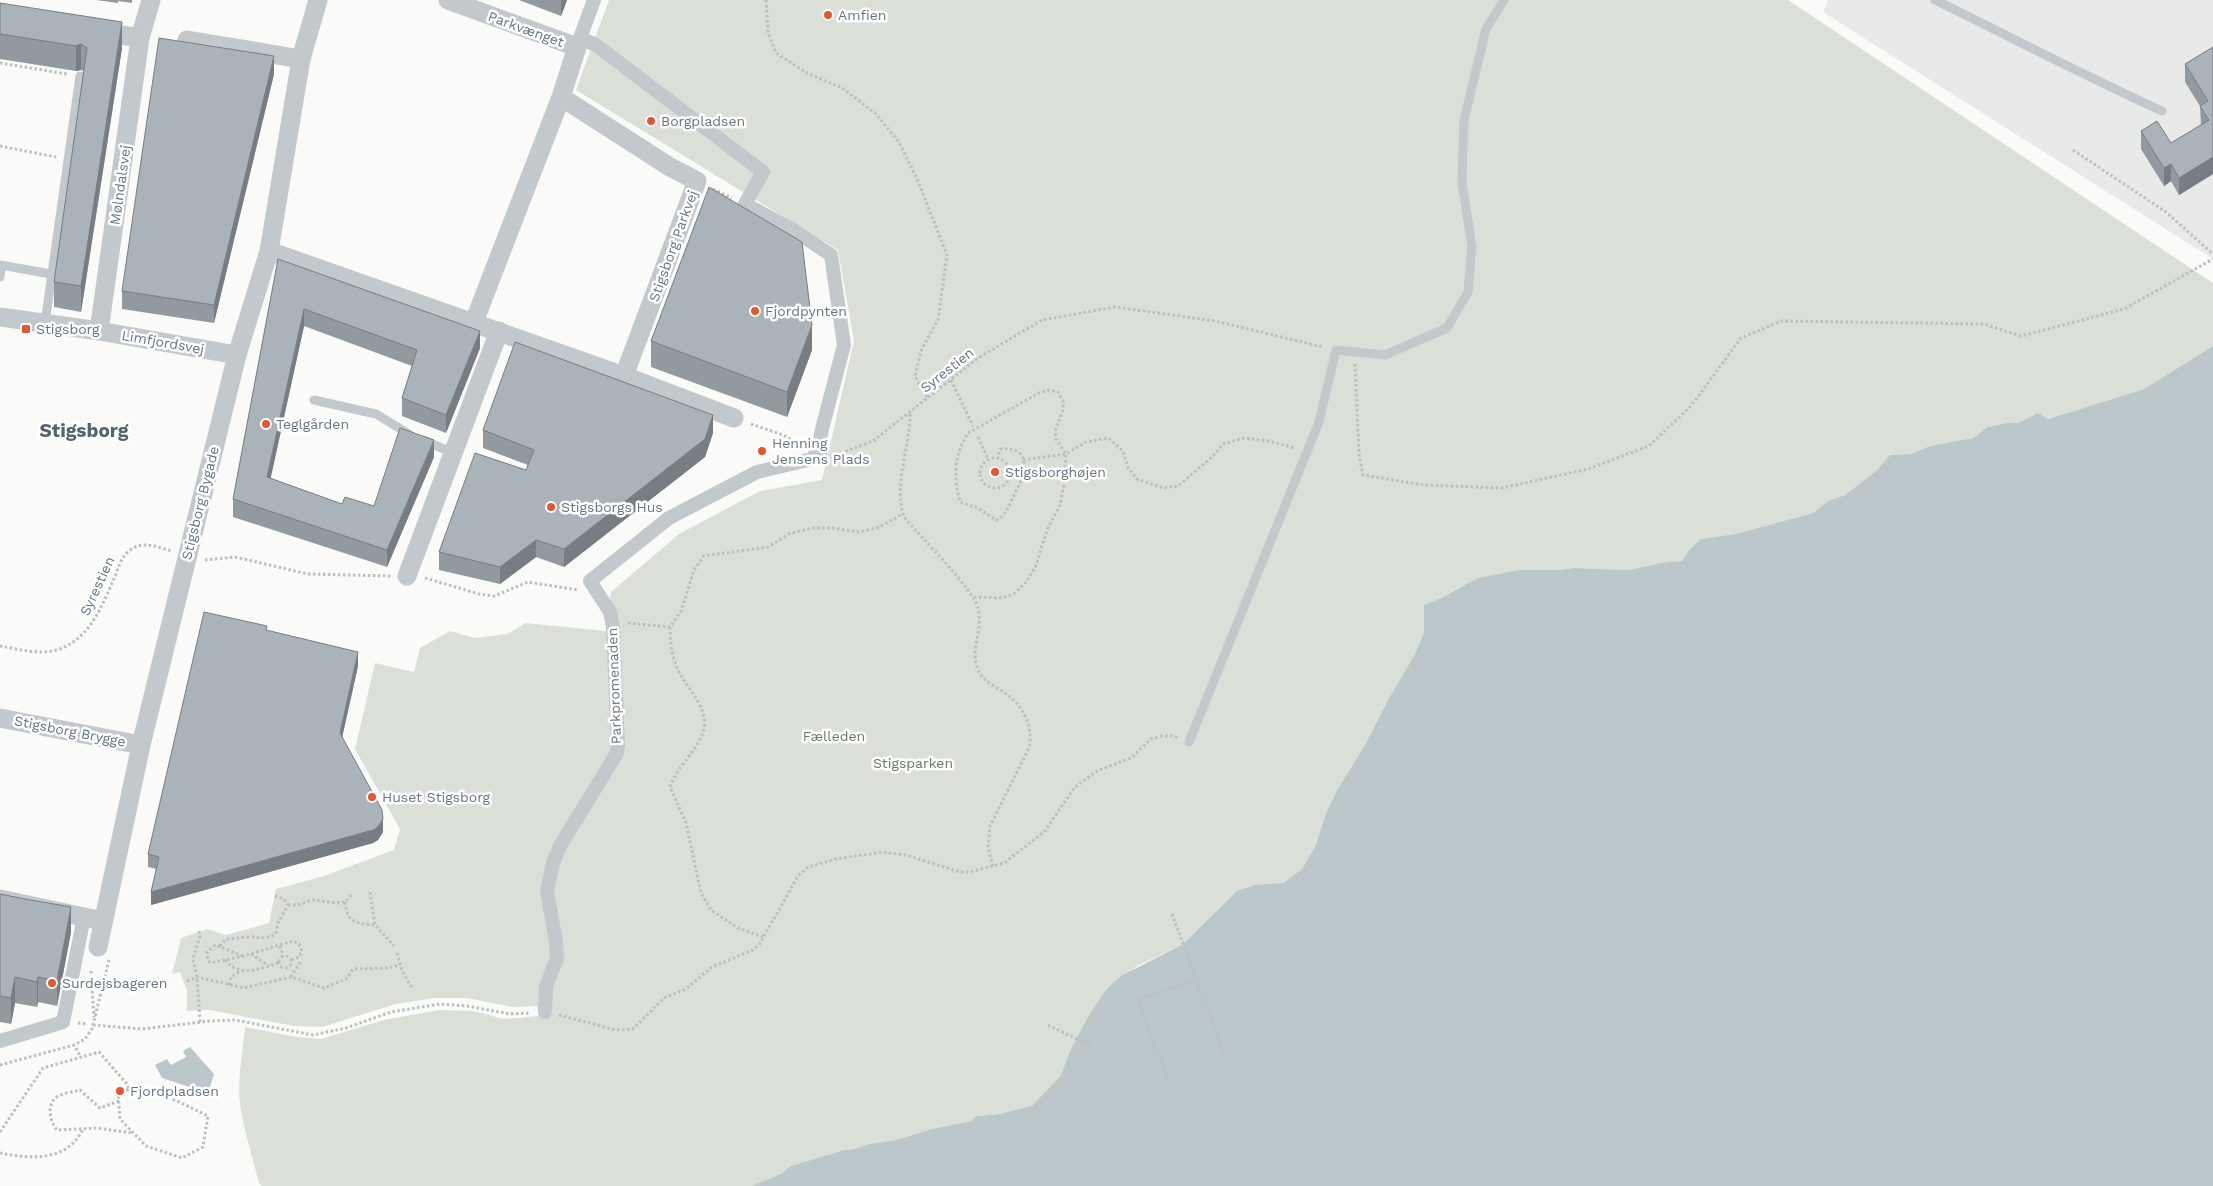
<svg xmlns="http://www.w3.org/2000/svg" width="2213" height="1186" font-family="'Work Sans',sans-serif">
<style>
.built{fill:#e8e9e9}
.green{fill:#dadfd7}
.water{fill:#bbc7cb}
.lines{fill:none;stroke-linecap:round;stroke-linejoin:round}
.path{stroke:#bbbfc2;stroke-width:3;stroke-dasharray:2.5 2.5;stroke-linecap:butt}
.service{stroke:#c3c8cc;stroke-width:9}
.pedestrian{stroke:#c3c8cc;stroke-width:14}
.minor{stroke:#c3c8cc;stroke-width:19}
.wall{fill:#929a9f}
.shaded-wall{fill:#777d82}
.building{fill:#aab3b9;stroke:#777d82}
.poi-dot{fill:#e4572e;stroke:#fff;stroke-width:2}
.labels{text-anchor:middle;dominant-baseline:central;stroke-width:5;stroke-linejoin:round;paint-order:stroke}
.poi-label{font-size:14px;fill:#657683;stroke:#fff;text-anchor:start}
.street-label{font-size:14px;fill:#657683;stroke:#fff}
.park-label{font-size:14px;fill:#687a64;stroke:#fff}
.district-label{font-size:19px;font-weight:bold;fill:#57646e;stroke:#fff}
</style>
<rect width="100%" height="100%" fill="#fafaf8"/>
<!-- built -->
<path class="built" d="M1828,0H2213V259L1823,12Z"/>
<!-- green -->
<path class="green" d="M609,0H1788L2213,283V346L2144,389L2048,419L2038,413L2018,423H2007L1988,427L1973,438L1930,446L1911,454L1890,455L1876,471L1845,495L1828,501L1813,513L1735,534L1701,539L1689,550L1682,561L1667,562L1628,570L1574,568L1560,570H1519L1462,586L1441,598L1424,605V632L1415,654L1389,698L1365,745L1337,790L1326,813L1316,845L1302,869L1283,883L1237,891L1183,944L1137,966L1105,991L1070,1051L1061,1075L1033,1105L1000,1114L977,1116L971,1121L932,1129L896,1140L869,1144L855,1149L844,1150L791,1166L781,1174L751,1186H262L259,1183C253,1158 244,1131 240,1104C237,1080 243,1052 245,1027L296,1037L321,1039L384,1020L440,1010L473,1011L504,1019L539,1016L537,1006L512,1007L467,998H434L396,1004L322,1027L294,1026L210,1010L187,1011V990L180,972L172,974L181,938L207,929L226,935L269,923L276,889L324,876L394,850L400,829L355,749L375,663L414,672L420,648L450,631L475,638L507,634L526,623L606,631L611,592L679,534L760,491L822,480L854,341L838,250L576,90Z"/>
<!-- water -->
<path class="water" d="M2213,346V1186H751L781,1174L791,1166L844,1150L855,1149L869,1144L896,1140L932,1129L971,1121L977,1116L1000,1114L1033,1105L1061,1075L1070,1051L1088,1017L1105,991L1121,976L1183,944L1237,891L1255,885L1283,883L1302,869L1316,845L1326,813L1337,790L1365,745L1389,698L1415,654L1424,632V605L1441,598L1478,578L1519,570H1560L1574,568L1628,570L1667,562L1682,561L1689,550L1701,539L1735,534L1813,513L1828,501L1845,495L1876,471L1890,455L1911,454L1930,446L1973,438L1988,427L2007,423H2018L2038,413L2048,419L2144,389Z
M190,1047L214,1074L208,1093L162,1078L155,1065L167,1059L171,1065L186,1057L183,1051Z"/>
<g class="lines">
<!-- path -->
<path class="path" d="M766,0L768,32L776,53L807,73L842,88L875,113L899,142L918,181L947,255L938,320L922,348L915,376L928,399
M0,63L67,74
M0,146L56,157
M2073,150L2166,212L2213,254
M713,189L732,198
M1355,364L1359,454L1363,475L1423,485L1502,488L1588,469L1649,446L1691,406L1741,338L1781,321L1983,324L2021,336L2124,309L2213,259
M951,380L973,426
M910,414C910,449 893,483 904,517C919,535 974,590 978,608C984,630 968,651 979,672C985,683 999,688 1009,696C1024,708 1035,730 1028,750L990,826L988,848L993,866
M751,424L783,435L803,446
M978,437L988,459
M836,455L873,441L978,358L1042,320L1115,307L1215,321L1323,347
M980 473a15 15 0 1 1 30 0a15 15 0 1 1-30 0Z
M1023,460L1066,454L1086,442L1108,438L1123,451L1128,468L1137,479L1163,488L1178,486L1213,456L1223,444L1244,438L1268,441L1295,448
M205,560L235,557L308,574L391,576
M425,578L479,594L494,596L528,582L578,590
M974,597L1002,598L1015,593L1026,582L1035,568L1047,530L1060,505L1064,485L1066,454L1056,439L1055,431L1063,410V401L1058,392L1048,390L1039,393L968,433C954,456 953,476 960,502L978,508L996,520C1005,517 1008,508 1012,499C1023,480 1037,446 1001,449L997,457
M628,623L670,627L681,611L694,570L704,556L768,547L789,534L812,528H833L859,532L880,527L902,514
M670,627C670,640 671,653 676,665C684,688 713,708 702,735C694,754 677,767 670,787L686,823L701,893L711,910L738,928L763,937
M0,646C17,649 39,655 57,650C91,639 103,603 116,574C120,563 123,553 135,547C147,542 160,548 172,551
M370,892L375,925L394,946
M275,896L284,899L288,905
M345,902C347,923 356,923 375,925
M288,905H298L312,900L337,903L345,902L353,893
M1172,914L1225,1056
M199,931L200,936L193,959L197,977L200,1022
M220,946L226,939C233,939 240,937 248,937C259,936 266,941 276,933L278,923L288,905
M280,946L283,956
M397,953L402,971L412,988
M251,954L269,966
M279 962a6 6 0 1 1 12 0a6 6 0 1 1-12 0Z
M243,956L215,945L207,952L208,961L211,963L243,956L293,941L299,944L302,951L299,957L291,960
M225,960C240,978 259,969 278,963
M91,971L94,1017
M291,977L301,961
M187,981L197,977L244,988L291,977L324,988L346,979L353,969L388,968L399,965
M229,985L231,977L240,971
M559,1015L616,1030L633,1029L664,998L686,989L712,967L753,950L759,945L798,876L808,867L836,859L882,852L906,855L960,872H970L1004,863L1045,831L1074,788L1097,771L1131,758L1151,739L1162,736H1172L1178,738
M78,1023L87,1024
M93,1025L142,1029L210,1021L235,1020L313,1035L346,1028L391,1012L440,1004L467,1006L510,1014L530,1013
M1048,1025L1091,1046
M76,1048L81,1058
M0,1065L74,1045L85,1039L92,1029L109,960
M1167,1078L1138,1000L1196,979
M140,1087L177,1101L208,1116L203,1147L182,1158L146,1146L120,1119L118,1092Z
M119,1101L100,1108L80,1090C73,1092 63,1093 57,1097C46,1104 50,1122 57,1130L97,1128L132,1133
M0,1132L43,1068L99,1052L127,1084L129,1090
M0,1153C31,1159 67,1162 83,1129"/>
<!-- service -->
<path class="service" d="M1935,0C2011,37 2085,76 2162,111
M0,265L51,274
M0,277L1,265
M45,323L80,76
M314,400L376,414L409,434
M423,440L453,453
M1189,742L1319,422L1336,350L1385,355L1447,328L1468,292L1472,246L1462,183L1464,120L1486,29L1504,0"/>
<!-- pedestrian -->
<path class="pedestrian" d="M580,38L596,45L763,172L745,204L795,231L831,255L844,345L822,429L818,451L822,459
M577,46L594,0
M545,1012L546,986L557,958L556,942L547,891L553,863L560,846L617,753L618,745L613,627L610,612L590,581L669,518L757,472L812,459L818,451
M0,1041L63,1022L84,917"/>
<!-- minor -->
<path class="minor" d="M448,0L577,47L561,97L670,167L697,181L624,376
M97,31L140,38L99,331
M140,38L151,0
M187,40L301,59
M269,251L624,376L734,418
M0,317L99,331L237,355
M474,322L561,97
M407,576L499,331
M0,718L141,745
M0,899L103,921
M98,947L141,745L237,355L269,251L301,59L318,0"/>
</g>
<!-- wall -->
<path class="wall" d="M96,0H132V3L118,1V3Z
M519,0H567L561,16Z
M0,3L122,48L81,312L54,307V282L84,71L81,70L76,71L0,59Z
M2213,47V174L2179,195L2171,181L2164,186L2141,149V131L2171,143L2201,125L2200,106L2185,82V64Z
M274,74L214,323L122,309V291Z
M278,259L480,348L446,433L402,416V398L412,366L304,326L270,479L342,504L374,506L434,457L387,567L233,517V499Z
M651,341L812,350L787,417L651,367Z
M483,430L713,433L705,457L564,567L536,557L500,584L439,570V552L526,470L528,465L483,448Z
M267,630L358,666L342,737L383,832L378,840L373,843L151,905L156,869L148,867V854Z
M0,894L71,932L57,1006L38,1002L37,1007L15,1003L11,1024L0,1022Z"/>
<!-- shaded-wall -->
<path class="shaded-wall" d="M561,0H567L561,16Z
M122,22V48L81,312V286Z
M81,44V70L76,71V46Z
M274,56V74L214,323V305Z
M2213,157V174L2179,195V178Z
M2171,164V181L2164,186V168Z
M304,309V326L267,495V477Z
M812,325V350L787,417V392Z
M480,331V348L446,433V415Z
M713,415V433L705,457L564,567V549Z
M434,440V457L387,567V550Z
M536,540V557L500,584V567Z
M358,652V666L340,747V733Z
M383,819V832L378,840L373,843L151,905V892Z
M71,907V932L57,1006V981Z
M15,977V1003L11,1024V998Z
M38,977V1002L37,1007V982Z"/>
<!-- building -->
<path class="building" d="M0,3L122,22L81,286L54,282L87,48L81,44L76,46L0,34Z
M159,38L274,56L214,305L122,291Z
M2213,47V157L2179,178L2171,164L2164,168L2141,131L2157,121L2171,143L2209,120L2200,106L2208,101L2185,64Z
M709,187L802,242L812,325L787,392L651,341Z
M278,259L480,331L446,415L402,398L417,350L304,309L267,477L342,504L345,497L374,506L400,428L434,440L387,550L233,499Z
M515,342L713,415L705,439L564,549L536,540L500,567L439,552L475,453L526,470L534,450L483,430Z
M204,612L267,626L266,630L358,652L340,733L382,810L383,819L378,827L373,830L151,892L159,857L148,854Z
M0,894L25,899L71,907L57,981L38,977L37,982L15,977L11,998L0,996Z"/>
<!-- markers -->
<g class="poi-dot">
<circle cx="828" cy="15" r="5"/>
<circle cx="651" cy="121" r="5"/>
<circle cx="755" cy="311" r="5"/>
<rect x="21" y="324" width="10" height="10" rx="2.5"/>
<circle cx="266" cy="424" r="5"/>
<circle cx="762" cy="451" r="5"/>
<circle cx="995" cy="472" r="5"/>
<circle cx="551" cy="507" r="5"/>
<circle cx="372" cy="797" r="5"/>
<circle cx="52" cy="983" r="5"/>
<circle cx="120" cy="1091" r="5"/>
</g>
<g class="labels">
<!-- poi labels -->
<g class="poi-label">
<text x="838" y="15">Amfien</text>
<text x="661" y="121">Borgpladsen</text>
<text x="765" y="311">Fjordpynten</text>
<text x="36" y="329">Stigsborg</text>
<text x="276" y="424">Teglgården</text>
<text x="772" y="443">Henning<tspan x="772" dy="16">Jensens Plads</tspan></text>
<text x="1005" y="472">Stigsborghøjen</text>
<text x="561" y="507">Stigsborgs Hus</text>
<text x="382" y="797">Huset Stigsborg</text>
<text x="62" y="983">Surdejsbageren</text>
<text x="130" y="1091">Fjordpladsen</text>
</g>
<!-- street labels -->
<g class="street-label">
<text transform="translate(526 29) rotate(20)">Parkvænget</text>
<text transform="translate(120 185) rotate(-82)">Mølndalsvej</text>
<text transform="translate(673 246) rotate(-70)">Stigsborg Parkvej</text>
<text transform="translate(163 342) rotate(10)">Limfjordsvej</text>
<text transform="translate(947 370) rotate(-38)">Syrestien</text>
<text transform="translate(200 503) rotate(-76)">Stigsborg Bygade</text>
<text transform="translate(97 586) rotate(-65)">Syrestien</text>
<text transform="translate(614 686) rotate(-92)">Parkpromenaden</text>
<text transform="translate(70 731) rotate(11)">Stigsborg Brygge</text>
</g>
<!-- park labels -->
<g class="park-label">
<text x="834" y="736">Fælleden</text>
<text x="913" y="763">Stigsparken</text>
</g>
<!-- district labels -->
<g class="district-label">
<text x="84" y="430">Stigsborg</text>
</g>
</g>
</svg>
